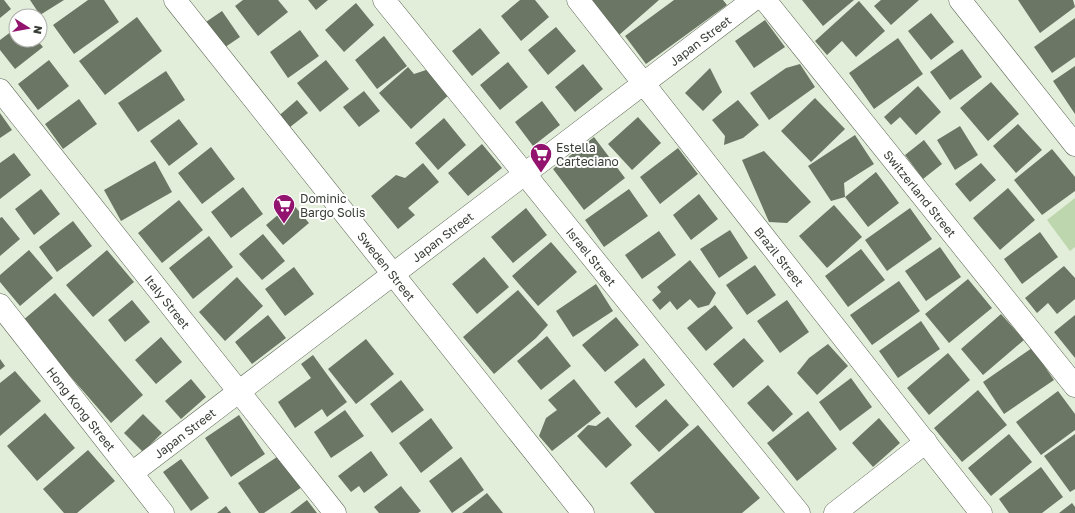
<svg xmlns="http://www.w3.org/2000/svg" width="1075" height="513" font-family="'Golos Text',sans-serif">
<style>
.green{fill:#bdd6ad}
.building{fill:#6b7664}
.lines{fill:none;stroke-linecap:round;stroke-linejoin:round}
.minor-casing{stroke:#5e6857;stroke-width:23}
.minor{stroke:#fff;stroke-width:22}
.labels{text-anchor:middle;dominant-baseline:central;stroke-width:4;stroke-linejoin:round;paint-order:stroke}
.street-label{font-size:12px;fill:#373c34;stroke:#fff}
.poi-label{font-size:12px;fill:#373c34;stroke:#fff;text-anchor:start}
</style>
<rect width="100%" height="100%" fill="#e2eeda"/>
<!-- green -->
<path class="green" d="M1075,198V247L1070,251L1047,220Z"/>
<!-- building -->
<path class="building" d="M0,0H4L11,9L0,18Z
M30,0H64L40,15Z
M88,0H104L119,22L74,54L53,25Z
M243,0H278L288,12L258,36L235,6Z
M308,0H328L316,10Z
M520,0H535L549,17L521,41L501,16Z
M592,0H659L619,35L591,1Z
M674,0H723L727,5L646,64L625,36Z
M802,0H854L823,26Z
M881,0H919L891,25L874,6Z
M1018,0H1073L1075,7L1040,33Z
M859,1L885,31L856,57L842,41L827,55L815,41Z
M356,3L374,25L344,52L325,30Z
M222,11L240,37L221,50L203,24Z
M931,13L954,42L931,60L908,31Z
M137,17L162,51L105,95L79,61Z
M1075,18V57L1052,73L1034,47Z
M765,20L785,47L754,68L735,41Z
M556,27L576,51L548,75L528,50Z
M16,28V40H37L43,47L15,69L0,50V40Z
M480,28L500,53L472,76L452,51Z
M300,30L319,56L288,78L270,52Z
M384,36L407,66L377,89L355,60Z
M898,38L923,74L874,109L849,73Z
M962,49L982,77L950,100L930,72Z
M49,60L69,86L38,110L18,84Z
M326,60L349,89L320,112L297,83Z
M508,62L528,87L500,110L480,85Z
M583,64L603,89L575,112L555,87Z
M800,64L815,87L769,120L750,93L786,68Z
M1075,66V114L1053,81Z
M408,67L414,74L429,69L451,93L411,129L379,93Z
M710,68L722,92L703,111L685,93Z
M166,71L185,100L138,132L118,103Z
M991,82L1019,114L988,141L960,108Z
M918,86L941,112L916,135L900,117L891,125L884,117Z
M364,91L380,111L359,127L343,107Z
M815,98L845,129L811,162L781,131Z
M79,99L97,124L63,149L45,124Z
M297,100L308,113L285,131L275,119Z
M738,100L759,125L743,138L724,145L725,136L712,120Z
M542,101L560,125L533,146L515,122Z
M0,113L12,130L0,138Z
M638,117L661,143L632,170L608,144Z
M444,118L466,145L438,170L415,143Z
M179,119L198,144L169,166L150,141Z
M1018,124L1042,150L1016,173L993,146Z
M960,126L978,155L955,170L937,140Z
M855,135L874,164L844,183L845,197L876,172L899,203L868,227L845,197L831,201L808,166Z
M594,137L625,178L584,210L553,169Z
M924,140L942,164L923,179L905,155Z
M482,144L502,168L468,196L448,173Z
M211,147L235,179L202,204L178,173Z
M678,148L698,174L660,204L640,177Z
M1052,149L1075,177V191L1042,215L1014,180Z
M764,151L811,202L787,223L769,222L742,160Z
M14,153L31,175L0,199V163Z
M155,161L172,192L121,221L104,190Z
M423,163L439,182L408,208L415,215L398,229L371,196L396,175L405,178Z
M981,163L996,180L970,202L955,184Z
M243,187L263,214L231,238L211,212Z
M1008,188L1035,220L1000,250L973,218Z
M41,189L60,214L34,235L15,209Z
M629,189L648,216L604,247L585,220Z
M699,194L718,219L691,240L673,215Z
M179,200L203,230L162,263L138,233Z
M292,203L309,223L283,245L266,225Z
M834,205L862,237L827,268L799,236Z
M526,208L547,235L513,263L491,237Z
M910,208L932,239L887,271L865,240Z
M2,217L20,239L0,256V218Z
M73,221L92,246L57,272L39,247Z
M730,230L748,258L719,278L700,249Z
M659,231L676,255L642,279L625,255Z
M1040,232L1058,257L1022,284L1004,259Z
M263,234L285,261L262,280L239,254Z
M209,236L233,267L193,299L169,268Z
M551,242L577,272L538,306L512,276Z
M940,247L961,277L926,301L905,271Z
M861,249L885,280L848,307L825,276Z
M29,250L53,278L20,306L0,282V275Z
M107,250L134,282L93,317L66,285Z
M484,257L509,287L477,314L452,284Z
M690,260L716,293L709,305L698,308L690,299L677,310L670,301L660,310L652,300L661,292L657,287Z
M755,265L776,295L747,315L726,285Z
M1064,266L1075,278V299L1057,314L1048,303L1037,313L1025,298Z
M294,267L314,294L285,316L265,289Z
M237,277L263,306L225,341L199,312Z
M968,279L992,308L949,343L925,314Z
M899,281L920,311L872,345L850,315Z
M596,284L613,311L573,337L556,311Z
M518,290L548,325L536,338L494,374L463,337Z
M55,293L143,395L111,423L22,321Z
M132,300L150,322L125,342L108,320Z
M787,300L809,332L780,353L757,321Z
M715,305L733,328L706,351L687,328Z
M1001,314L1024,340L983,375L961,349Z
M268,315L286,338L252,364L235,342Z
M1075,315V358L1054,332Z
M616,317L639,345L605,372L582,345Z
M921,321L940,349L898,378L879,351Z
M547,336L571,366L541,390L517,361Z
M161,337L182,362L156,384L135,360Z
M744,338L764,361L733,388L713,364Z
M366,339L394,374L356,404L328,369Z
M828,344L848,366L817,395L797,373L809,358Z
M1032,348L1054,380L1004,414L983,382Z
M948,353L970,380L929,415L907,388Z
M313,355L347,402L327,417L322,409L295,428L278,402L311,378L301,364Z
M644,358L665,385L636,408L614,382Z
M0,359L5,366L0,370Z
M15,371L41,401L0,436V383Z
M851,378L872,407L840,431L819,402Z
M191,379L206,397L181,419L165,401Z
M574,379L601,413L552,451L539,436L546,418L557,410L548,400Z
M401,380L424,410L392,433L370,404Z
M768,385L793,414L773,432L747,403Z
M978,390L1007,425L962,462L934,428Z
M1058,391L1075,414V430L1041,455L1016,422Z
M666,399L689,425L659,452L635,426Z
M345,410L364,436L331,458L314,432Z
M808,411L837,449L797,481L767,443Z
M45,413L75,448L37,481L7,446Z
M143,414L162,433L143,452L124,433Z
M239,415L265,454L231,477L205,438Z
M608,417L632,445L606,468L577,436L588,425L596,426Z
M431,418L453,448L421,473L399,443Z
M879,418L900,443L873,467L852,443Z
M698,425L760,498L742,513H655L630,483Z
M1009,434L1032,462L991,496L968,468Z
M1075,434V489L1070,492L1044,456Z
M88,450L115,481L77,513H64L43,489Z
M371,451L388,475L364,493L359,486L351,492L338,476Z
M280,455L302,487L264,513H259L238,483Z
M461,457L484,490L452,513L429,481Z
M181,459L209,498L191,511L163,472Z
M1041,467L1063,497L1042,513H1009L999,499Z
M401,486L421,511L418,513H379L374,507Z
M487,493L503,513H462Z
M307,500L317,513H290Z
M1072,503L1075,507V513H1059Z
M226,506L231,513H217Z"/>
<g class="lines">
<!-- minor casing -->
<g class="minor-casing">
<g id="minor">
<path id="s1" d="M175,0L583,513"/>
<path id="s2" d="M384,0L799,513"/>
<path id="s3" d="M578,0L981,513"/>
<path id="s4" d="M765,0L1075,386"/>
<path d="M960,0L1075,145"/>
<path id="s5" d="M0,90L335,513"/>
<path id="s6" d="M0,305L163,513"/>
<path id="s7" d="M132,473L753,0"/>
<path d="M835,513L926,442"/>
</g>
</g>
<!-- minor -->
<use href="#minor" class="minor"/>
</g>
<!-- icons -->
<defs>
<g id="supermarket-pin" transform="scale(1.15)"><path d="M0 17L-7.5 6A9.5 9.5 0 1 1 7.5 6Z" fill="#93146f" stroke="#fff"/><path d="M-6-5.5h2.5l.6 2H6L4.5 2H-2.5L-4.4-4H-6ZM-1.5 3.2a1.3 1.3 0 1 0 .1 0ZM3 3.2a1.3 1.3 0 1 0 .1 0Z" fill="#fff"/></g>
</defs>
<g fill-rule="evenodd">
<use href="#supermarket-pin" x="541" y="154"/>
<use href="#supermarket-pin" x="284" y="205"/>
</g>
<g class="labels">
<!-- street labels -->
<g class="street-label">
<text stroke="none"><textPath href="#s7" startOffset="714">Japan Street</textPath></text>
<text stroke="none"><textPath href="#s4" startOffset="248">Switzerland Street</textPath></text>
<text stroke="none"><textPath href="#s7" startOffset="390">Japan Street</textPath></text>
<text stroke="none"><textPath href="#s3" startOffset="326">Brazil Street</textPath></text>
<text stroke="none"><textPath href="#s2" startOffset="330">Israel Street</textPath></text>
<text stroke="none"><textPath href="#s1" startOffset="340">Sweden Street</textPath></text>
<text stroke="none"><textPath href="#s5" startOffset="270">Italy Street</textPath></text>
<text stroke="none"><textPath href="#s6" startOffset="132">Hong Kong Street</textPath></text>
<text stroke="none"><textPath href="#s7" startOffset="66">Japan Street</textPath></text>
</g>
<!-- poi labels -->
<g class="poi-label">
<text x="556" y="147">Estella<tspan x="556" dy="14">Carteciano</tspan></text>
<text x="300" y="198">Dominic<tspan x="300" dy="14">Bargo Solis</tspan></text>
</g>
</g>
<!-- north arrow -->
<g transform="translate(28 28) rotate(101)"><circle r="19" fill="#ffffff" stroke="#afb1ae"/>
<path d="M0-3L7 15L0 10L-7 15Z" fill="#93146f"/>
<text y="-6" font-size="11" font-weight="bold" text-anchor="middle" fill="#373c34">N</text>
</g>
</svg>
